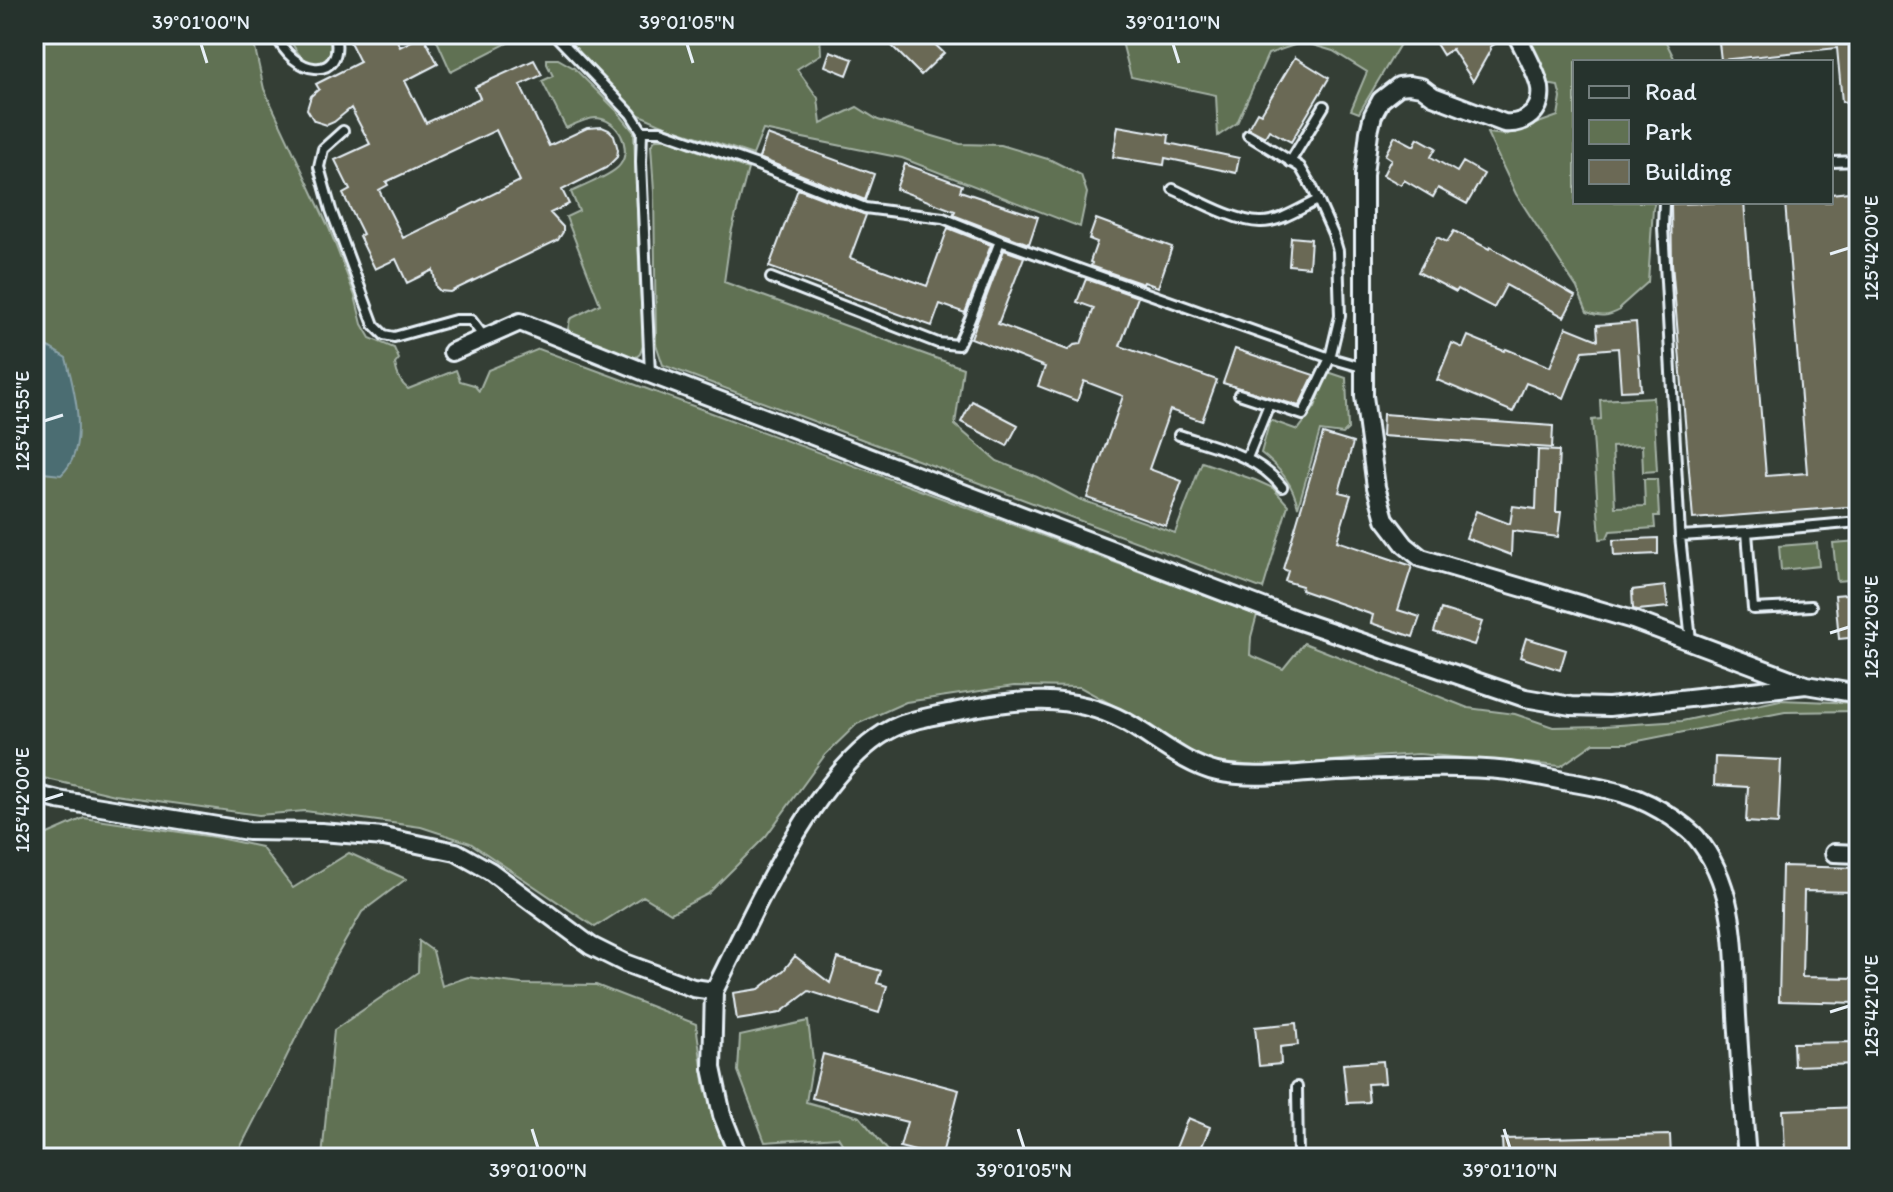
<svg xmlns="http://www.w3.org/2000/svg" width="1893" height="1192" font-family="Itim,sans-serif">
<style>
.green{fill:#607152;stroke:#a4b1a5;stroke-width:2}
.water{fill:#4b6d72;stroke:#8aa2a8;stroke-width:2}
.building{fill:#6b6955;stroke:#e8f1f8;stroke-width:2;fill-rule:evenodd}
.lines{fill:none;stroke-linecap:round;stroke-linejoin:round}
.lane-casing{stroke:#e8f1f8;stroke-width:14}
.street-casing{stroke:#e8f1f8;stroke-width:22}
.lane{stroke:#26332d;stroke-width:8}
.street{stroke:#26332d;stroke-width:16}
.ticks{fill:none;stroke:#e8f1f8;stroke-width:3}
.neatline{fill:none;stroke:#e8f1f8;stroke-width:3}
.ticks-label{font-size:20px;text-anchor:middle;fill:#e8f1f8}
</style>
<rect width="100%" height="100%" fill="#343e35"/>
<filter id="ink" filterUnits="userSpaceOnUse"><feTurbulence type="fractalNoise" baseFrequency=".0125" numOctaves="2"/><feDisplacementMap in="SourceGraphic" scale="16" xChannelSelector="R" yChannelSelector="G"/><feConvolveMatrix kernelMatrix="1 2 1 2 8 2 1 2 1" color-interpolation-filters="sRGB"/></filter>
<g filter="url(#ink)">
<!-- green -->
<path class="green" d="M34,34H254V44L264,89L329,228L355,296L362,324L370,338L394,348L399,359L395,364C397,375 400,383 408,389L456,370L460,381L474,385L479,391L488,370L539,349L1257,615L1251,637L1250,655L1283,669L1304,643L1468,708L1515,714L1553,727L1603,726L1682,721L1780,700L1859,703V711L1785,712L1628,743H1594L1561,766L1418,754L1373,757L1270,767L1219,763L1177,746L1142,721L1080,687L1014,686L906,702L857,724L825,755L766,836L708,894L671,913L643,896L595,927L470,843L421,827L305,811L259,815L115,795L39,777L34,775Z
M289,34H333C333,77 298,69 289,34Z
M434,34H525L451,72Z
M562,34H820L821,54L797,69L818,98L821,124L857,107L878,120L960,144L1001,145L1051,160L1081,175L1087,193L1080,227L902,158L763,130L753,155L665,126L635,113Z
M1120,34H1406L1359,113L1351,110L1367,72L1333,51L1303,42L1268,54L1237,123L1218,136L1216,95L1131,77Z
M1524,34H1662L1676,62H1575V202H1655L1653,208L1648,282L1620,307V310C1608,317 1600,317 1587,312L1577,288L1516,194L1487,133L1505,135L1558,116L1561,98L1558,86L1547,84Z
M547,59H558L574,68L617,111L634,132L640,289L644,343L640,354L635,358L629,359L570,335L568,329L570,319L600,304L566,217L579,211L571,192C583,186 613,175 620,165C633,148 618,119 596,118C587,118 575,124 566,128L542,81L553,76L547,64Z
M656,139H666L748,169L731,233L724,282L963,368L955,425L997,461L1037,477L1079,499L1175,533L1202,462L1255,480L1273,488L1288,505L1263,589L663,365L656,344L654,192L651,145Z
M1328,372L1346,378L1348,429L1343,434L1320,431L1298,507C1293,484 1280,468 1261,453L1270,420L1298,430L1315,407Z
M1653,397L1657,471L1643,472L1642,445L1612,447L1615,507L1645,506L1644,479H1657L1659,516H1654L1655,528L1610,531L1607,538L1600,539L1592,420L1601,419L1600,400Z
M1859,541V579L1837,581L1833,543Z
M1817,543L1819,566L1781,570L1779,546Z
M84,818L214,837L261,847L293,888L349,853L406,879L362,912L332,964L278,1074L235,1158H34V840Z
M419,941L433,951L442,986L468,977L521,984L596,985L696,1024L705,1088L731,1158H322L334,1030L418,972Z
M808,1021L813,1061L806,1102L860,1117L894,1158H851L838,1137L765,1142L738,1071L740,1036Z"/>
<!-- water -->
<path class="water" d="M40,344L50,348L66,358C75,391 90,449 61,475L34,472V346Z"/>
<!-- building -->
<path class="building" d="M346,34H394L400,47L423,35L438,64L405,81L426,123L480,98L475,87L534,60L542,75L520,85L549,146L587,128L602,127L609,130L614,135L618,150L617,157L606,168L562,190L569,204L550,213L563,227V232L558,240L450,292L440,291L436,287L433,270L407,283L396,259L375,269L359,236L363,234L343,194L350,190L335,160L370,144L351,108L334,122L327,125L314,121L307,109L311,96L319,89L316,84L360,62ZM496,130L520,181L403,238L379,190L388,185L386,182Z
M880,34H924L944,53L921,75Z
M1430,34H1489L1495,44L1490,47L1491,49L1473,81L1452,49L1443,55Z
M1718,34H1859V100L1842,102L1837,48L1721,60Z
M830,51L853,59L847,75L825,66Z
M1295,57L1329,78L1291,142L1269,130L1265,137L1248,128L1257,112L1261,114Z
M1118,126L1169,135L1168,143L1239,158L1236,173L1165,158L1164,165L1113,157Z
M767,135L874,174L865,200L759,158Z
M1395,136L1414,146L1418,138L1436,148L1431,157L1457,172L1463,162L1484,174L1467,204L1438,188L1433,197L1404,180L1401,185L1383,175L1391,159L1385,155Z
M905,164L962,185L960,191L1038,217L1029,244L953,215L955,211L896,189Z
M798,189L866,215L850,258L927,286L948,228L991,245L965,313L940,304L932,326L769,267Z
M1858,191L1859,506L1693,519L1672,263L1671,204L1744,202L1766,476L1807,473L1785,202H1831V194Z
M1096,219L1172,247L1158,287L1144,282L1143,284L1091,266L1092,263L1090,262L1097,242L1089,239Z
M1454,231L1489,249L1490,247L1575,296L1564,317L1506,285L1494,308L1458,289L1456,292L1418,272L1437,237L1447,242Z
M1291,237L1311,239L1309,267L1289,265Z
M1004,250L1024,257L998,324L1068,350L1074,345L1081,344L1094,308L1077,302L1086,279L1138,297L1120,346L1217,380L1202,421L1170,410L1149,469L1182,481L1166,526L1087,498L1123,396L1084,381L1077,401L1038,386L1045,367L971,338Z
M1636,322L1641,390L1621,391L1618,348L1583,351L1564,398L1526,383L1513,412L1437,380L1452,343L1463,348L1468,336L1504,351L1506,349L1550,367L1566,327L1598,340L1597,325Z
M1235,349L1314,375L1299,406L1223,383Z
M972,401L1018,425L1007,446L961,422Z
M1383,414L1553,426L1552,448L1382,436Z
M1323,434L1353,443L1339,492L1351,495L1337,541L1412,566L1398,610L1420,617L1413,637L1371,623L1373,615L1301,590L1302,586L1285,581L1288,571L1283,569Z
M1538,450L1559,451L1556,512H1561L1558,537L1512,531L1511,555L1466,538L1476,511L1510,524L1513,506L1536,509Z
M1658,538V554L1614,556L1613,540Z
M1665,586L1668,607L1638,610L1633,609L1632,590Z
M1859,593V637L1839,639L1835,595Z
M1441,609L1482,622L1474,645L1434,632Z
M1526,638L1566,650L1560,670L1520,657Z
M1715,757L1781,760L1778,824L1746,822L1748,787L1714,785Z
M1782,866L1859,868V892L1804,891L1802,977L1859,978V1003L1779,1001Z
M795,956L830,983L838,958L881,971L877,983L887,986L879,1013L809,991L780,1013L737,1020L733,993L759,989L784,970Z
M1296,1023L1298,1045L1280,1047L1281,1064L1259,1066L1255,1027Z
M1859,1042V1064L1794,1066L1793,1043Z
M823,1054L959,1090L941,1158L900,1147L907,1122L812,1098Z
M1383,1061L1385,1083L1367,1084L1369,1102L1347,1103L1343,1064Z
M1859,1107V1150L1785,1153L1783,1110Z
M1188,1118L1210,1127L1197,1158H1172Z
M1670,1135L1671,1158H1503L1502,1139Z"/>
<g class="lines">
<!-- lane casing -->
<g class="lane-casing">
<path id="lane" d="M276,34C291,75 346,84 335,34
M554,34L631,114L642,131L641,162L650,374
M343,131L323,149L319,167L331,210L374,325L384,335L394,337L455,320H471L484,337
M642,131H661L755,164L865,208L943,218L1000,241
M1290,162L1324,106
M1831,162L1859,161
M1173,189C1195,199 1236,222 1260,222C1279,223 1301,208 1318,200
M1664,202L1663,227L1680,536L1691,641
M771,278L938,343L958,345L970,319L1000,241L1330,358L1365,368
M1239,394L1303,415L1330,358L1340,316L1338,251L1333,234L1313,189L1300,167L1248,135
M1179,435C1216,447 1257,455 1282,487
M1247,458L1269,404
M1680,536L1747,532
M1811,606L1753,609L1747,532L1859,522
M1297,1087L1298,1158"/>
</g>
<!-- street casing -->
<g class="street-casing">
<path id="street" d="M1516,34C1523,48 1538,74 1540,88C1543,111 1525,125 1504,123L1433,96L1421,87L1409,85L1399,86L1381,100L1373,115L1369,132L1364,175V396L1376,487L1385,519L1405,545L1421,558L1633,620L1806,685L1859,694
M452,352L520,322L650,374L1297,620L1525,698L1571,706L1609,707L1806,685
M34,794L58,800L248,831L321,832L384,837L456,852L490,871L591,946L625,963L693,988L714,991C752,917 820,757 900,725C918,718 939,715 958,711C1017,699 1070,692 1126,722C1153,737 1186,765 1217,772C1252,780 1301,773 1337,771C1394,769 1452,765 1509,771C1529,774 1549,778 1568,782C1610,789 1638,794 1673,818C1681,824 1690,830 1696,837C1738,886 1734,955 1737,1016C1740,1063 1743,1111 1747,1158
M1834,853L1859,854
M714,991L712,1068L722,1115L739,1158"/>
</g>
<!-- lane -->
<use href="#lane" class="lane"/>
<!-- street -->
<use href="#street" class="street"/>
</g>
</g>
<!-- ticks -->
<path class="ticks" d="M201,44L207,63M687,44L693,63M1173,44L1179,63M1830,254L1849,248M44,421L63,415M1830,633L1849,627M44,800L63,794M1830,1012L1849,1006M532,1129L538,1148M1018,1129L1024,1148M1504,1129L1510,1148"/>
<!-- margin -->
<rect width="1893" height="1192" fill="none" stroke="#26332d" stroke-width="88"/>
<!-- legend -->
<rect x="1573" y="60" width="260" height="144" fill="#26332d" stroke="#747f7e" stroke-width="2"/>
<rect x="1589" y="86" width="40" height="12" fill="#26332d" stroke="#747f7e" stroke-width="2"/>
<text x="1645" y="100" font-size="24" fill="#e8f1f8">Road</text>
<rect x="1589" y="120" width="40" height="24" fill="#607152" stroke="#747f7e" stroke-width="2"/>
<text x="1645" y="140" font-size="24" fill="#e8f1f8">Park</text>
<rect x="1589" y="160" width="40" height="24" fill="#6b6955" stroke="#747f7e" stroke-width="2"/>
<text x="1645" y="180" font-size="24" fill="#e8f1f8">Building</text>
<rect x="44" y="44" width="1805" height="1104" class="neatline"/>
<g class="ticks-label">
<text x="201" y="29">39°01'00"N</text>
<text x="687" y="29">39°01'05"N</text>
<text x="1173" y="29">39°01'10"N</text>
<text transform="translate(1871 248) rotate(-90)" y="7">125°42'00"E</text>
<text transform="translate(22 421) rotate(-90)" y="7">125°41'55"E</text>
<text transform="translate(1871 627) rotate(-90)" y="7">125°42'05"E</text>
<text transform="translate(22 800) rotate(-90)" y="7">125°42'00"E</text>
<text transform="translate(1871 1006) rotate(-90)" y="7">125°42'10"E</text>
<text x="538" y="1177">39°01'00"N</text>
<text x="1024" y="1177">39°01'05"N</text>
<text x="1510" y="1177">39°01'10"N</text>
</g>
</svg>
